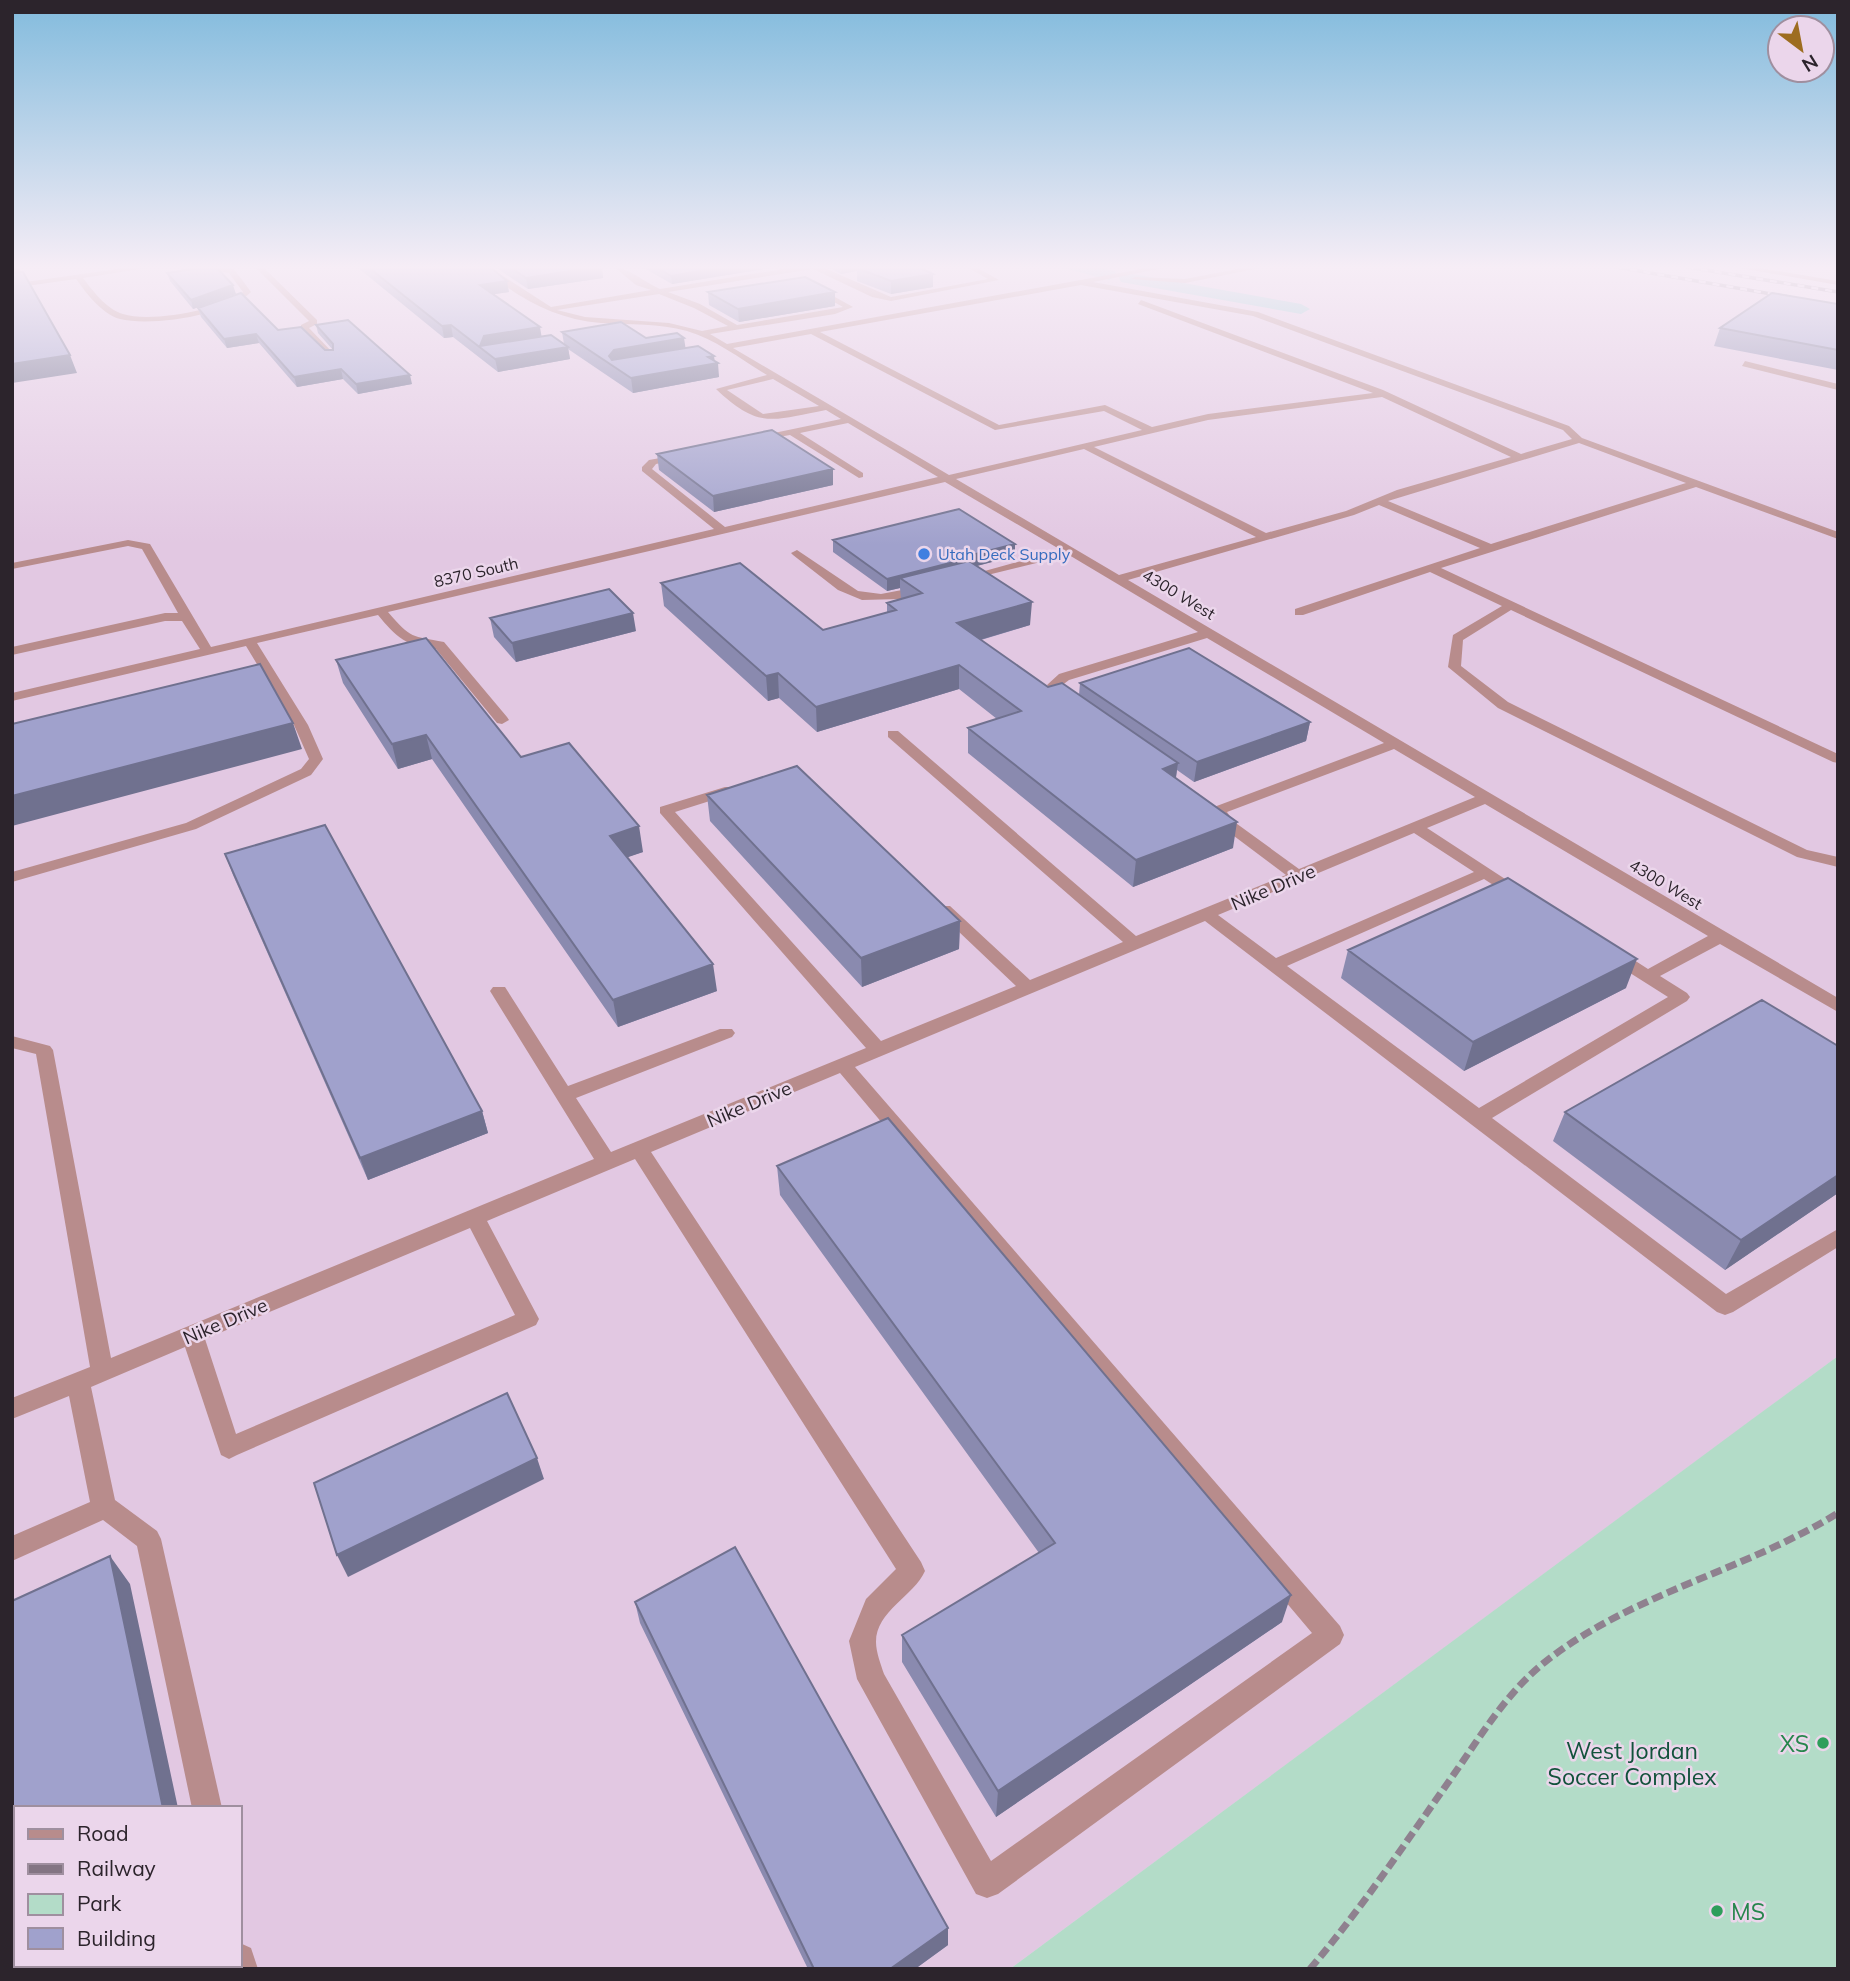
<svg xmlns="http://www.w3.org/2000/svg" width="1850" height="1981" font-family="Mulish,sans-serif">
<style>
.built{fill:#e2c8e2;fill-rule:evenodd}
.green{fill:#b3dcc8}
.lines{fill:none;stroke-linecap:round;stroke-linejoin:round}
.canal{fill:#8ac6cd;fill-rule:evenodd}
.path{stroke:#8f818f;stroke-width:7;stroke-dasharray:11 5;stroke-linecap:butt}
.minor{fill:#b88c8c;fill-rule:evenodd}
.rail-casing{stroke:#837583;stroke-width:3.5}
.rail{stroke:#ebd6eb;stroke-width:2.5;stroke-dasharray:7;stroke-linecap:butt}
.wall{fill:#8a8aaf}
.shaded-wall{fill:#70718f}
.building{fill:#a0a1cc;stroke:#70718f;stroke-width:2}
.shop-dot{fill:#3f7fe0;stroke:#ebd6eb;stroke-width:2.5}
.leisure-dot{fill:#2e9e5b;stroke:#ebd6eb;stroke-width:2.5}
.labels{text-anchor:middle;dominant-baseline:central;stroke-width:5;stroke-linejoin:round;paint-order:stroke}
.far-shop-label{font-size:16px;fill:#366cbe;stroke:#ebd6eb;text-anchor:start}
.far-street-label{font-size:16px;fill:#2c242c;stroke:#ebd6eb}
.street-label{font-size:19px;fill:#2c242c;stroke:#ebd6eb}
.near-leisure-label{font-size:23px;fill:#27864d;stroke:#ebd6eb;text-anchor:end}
.near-park-label{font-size:23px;fill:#12523b;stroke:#ebd6eb}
</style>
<rect width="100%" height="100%" fill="#ebd6eb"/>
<!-- built -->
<path class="built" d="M12,267H1607L1838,303V1356L1010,1969H12ZM16,1808H240V1965H16Z"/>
<!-- green -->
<path class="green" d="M1838,1356V1969H1010L1751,1420Z"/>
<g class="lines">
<!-- canal -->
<path class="canal" d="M1060,267H1096L1115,271L1117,275L1109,280Z
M1127,273L1301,304L1310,309L1301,314L1121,282L1119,278L1121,274Z"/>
<!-- path -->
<path class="path" d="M1310,1969C1362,1908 1406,1842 1452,1777C1480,1737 1507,1692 1545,1662C1632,1593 1745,1571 1838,1513"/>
<!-- minor -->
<path class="minor" d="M131,267H153L83,278C93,291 106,309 123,314C150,323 222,310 243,292L229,273L191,267L234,269L251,292C229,315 151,327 120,319C102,314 87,294 76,279L12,288V284Z
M255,267H263L317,320V324L309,328L333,353V357H327L301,329V325L309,321Z
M481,267H489L551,307L651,290L636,285L614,267C627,267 646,283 660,289L795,267H822L891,297L988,279L967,267H976L999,280L891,301L872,297L813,269L668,292L700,304L737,325L843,307L812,290L815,286L853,307L835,314L710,334L727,344L1152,267H1169L1093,282L1258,312L1569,426L1582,438L1838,532V539L1696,487L1441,568L1838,754V763L1833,762L1511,610L1463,640L1461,666L1508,702L1807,850L1838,857V867L1797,857L1498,708L1448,667L1453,635L1502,606L1430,572L1303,615H1295V609L1480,548L1379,505L1354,515L1128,580L1838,998V1012L1720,944L1660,976L1687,993L1690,997L1687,1001L1492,1118L1726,1294L1838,1229V1247L1733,1312L1725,1315L1717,1312L1205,921L855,1067L1340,1626L1344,1635L1340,1644L998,1894L987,1898L976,1894L857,1679L849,1641L866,1599L896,1569L635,1159L487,1221L539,1319L536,1325L237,1455L229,1459L221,1455L185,1347L91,1387L115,1500L157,1531L161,1539L222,1808H192L137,1546L103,1520L12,1561V1536L90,1502L69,1396L12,1419V1398L90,1367L36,1054L12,1048V1036L50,1046L53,1050L111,1358L594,1159L490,991L493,987H505L568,1086L720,1029H732L735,1033L732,1037L576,1098L611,1152L866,1048L660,813V807L725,787H735V793L675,812L881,1041L1016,986L938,912L936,909L938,906H950L1030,980L1123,942L888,737V731H898L1136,936L1286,875L1222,827L1212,810L1214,807L1384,743L1207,638L1069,680L1061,686L1076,705L1074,708H1064L1047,685L1059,674L1198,632L1069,555L963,581V577L1061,550L945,482L388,612C411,639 412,636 444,642L507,717L509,720L502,724L497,723L436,649C408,648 395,636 378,615L257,643L308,725L323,759L311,775L196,829L12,882V872L186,823L301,769L309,759L294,725L246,646L12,701V693L200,649L182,621H165L12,655V647L165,613H178L142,549L128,546L12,569V563L128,540L150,544L211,647L714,529L642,471V467L649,460L683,454V458L656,464L652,469L725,527L938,477L848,423L800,433L863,473V477L859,478L790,435L755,441V437L841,419L826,410C773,420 759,430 716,389L767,375C742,360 715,339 687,331C659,323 630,325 601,323C553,319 517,297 481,267ZM1081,285L1253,316L1563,430L1572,439L1521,454L1383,390L1141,300L1138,304L1373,393L1208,414L1152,427L1105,405L999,425L820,332ZM659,294L694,308L728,326L702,331L669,323L585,317L557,310ZM811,334L995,430L1104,411L1142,430L949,475L733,348ZM773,379L819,406L763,414L727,390ZM1382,397L1511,457L1397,490L1346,511L1266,533L1094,447L1208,420ZM1579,443L1686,483L1491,544L1388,501ZM1084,449L1256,537L1119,575L956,479ZM1394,749L1475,797L1299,869L1233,821L1227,812ZM1485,804L1708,936L1648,969L1620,951H1608L1606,955L1608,959L1668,997L1479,1108L1287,966L1484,879L1513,898H1525L1527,895L1525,892L1427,828ZM1414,833L1474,872L1276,958L1218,915ZM840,1073L1312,1633L991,1861L884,1674C881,1665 876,1652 876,1642C876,1611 914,1596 925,1571L921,1562L651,1152ZM470,1228L515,1315L236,1434L205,1339Z
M1248,267H1265L1185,283L1131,279L1135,277L1185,279Z
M1734,267H1753L1838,281V285Z
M1745,361L1838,384V390L1742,366Z
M797,550L858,591L881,594L923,586L929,590L900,599L862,600L838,590L793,555L791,553Z
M240,1943L251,1948L258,1969H226V1965H240Z"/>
<!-- rail casing -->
<g class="rail-casing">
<path id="rail" d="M1616,267L1789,297
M1687,267L1838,292"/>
</g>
<!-- rail -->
<use href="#rail" class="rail"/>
</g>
<!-- wall -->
<path class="wall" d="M357,267H490L509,292L494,294L541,336L564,344L562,332L646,338L685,348L715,361L719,377L633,393L568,349L570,359L498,372L453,337L444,338Z
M495,267H602L603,278L528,289Z
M642,267H776L672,284Z
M828,267H918L933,274V287L891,294L857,281V271L841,274Z
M167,273L236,294L193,309L170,281Z
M708,292H835V306L739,322L709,305Z
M1838,304V370L1714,346L1720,328Z
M198,308L278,330L325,350H333L318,333L316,325L412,384L358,394L343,379L297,387L259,343L227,348L201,317Z
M657,454L833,485L714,512L659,470Z
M833,540L1015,544V556L976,566L1030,625L981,640L1048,687L1079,695L1080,683L1310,722L1306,741L1194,782L1177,770L1176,778L1233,848L1133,887L968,753V728L997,719L959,689L817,732L779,698L768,701L664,606L661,583L823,630L887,613V603L901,599L900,588L887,591L833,552Z
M490,618L636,631L516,662L494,637Z
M336,660L521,757L643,852L627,857L717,991L618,1027L432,759L398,769L343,683Z
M707,795L960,921L959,949L862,987L710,821Z
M225,854L482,1111L488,1133L368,1180L233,875Z
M1348,950L1626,988L1464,1071L1341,978Z
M1565,1112L1838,1193L1725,1270L1553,1141Z
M777,1166L1282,1622L996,1817L902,1662V1635L1039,1553L780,1195Z
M635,1602L948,1928V1945L915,1969H808L640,1623Z"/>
<!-- shaded-wall -->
<path class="shaded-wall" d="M12,267H19L24,280L12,282Z
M596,267H602L603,278L528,289L526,278Z
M725,267H776L672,284L671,276Z
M841,267H878L857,268V271L841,274Z
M933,274V287L891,294V281Z
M507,281L509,292L482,296L480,285Z
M233,285L236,294L193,309L191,300Z
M835,292V306L739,322L738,309Z
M451,325L453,337L444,338L442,326Z
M540,327L542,339L480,346L484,336Z
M256,334L259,343L227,348L224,339Z
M684,338L686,351L616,363L609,356L614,350Z
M568,347L570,359L498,372L495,359Z
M70,355L77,373L12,383V364Z
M714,356L715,363H718L719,377L633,393L631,378Z
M341,369L343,379L297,387L294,377Z
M410,375L412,384L358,394L356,384Z
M833,469V485L714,512L713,496Z
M1015,544V556L954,572L900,578V588L887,591V579Z
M1032,602L1030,625L956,647L957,623Z
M633,613L636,631L516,662L512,643Z
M959,665V689L817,732L816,707Z
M778,673L779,698L768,701L766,676Z
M1310,722L1306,741L1194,782L1197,762Z
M293,723L302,749L12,826V796Z
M426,735L432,759L398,769L392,744Z
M1178,763L1174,789L1163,769Z
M1237,822L1233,848L1133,887L1136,860Z
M639,826L643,852L614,862L610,836Z
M960,921L959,949L862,987L861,958Z
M1637,959L1626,988L1464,1071L1473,1042Z
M713,964L717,991L618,1027L613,1000Z
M482,1111L488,1133L368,1180L360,1158Z
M1838,1175V1193L1725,1270L1741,1240Z
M537,1458L544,1479L348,1577L337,1555Z
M110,1556L130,1584L178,1808H163Z
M1291,1595L1282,1622L996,1817L998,1791Z
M948,1928V1945L915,1969H890Z
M195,1965H212L213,1969H196Z"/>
<!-- building -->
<path class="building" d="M206,267H216L233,285L191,300L167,273Z
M368,267H490L507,281L480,285L540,327L484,336L480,346L551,335L568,347L495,359L451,325L442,326Z
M510,267H596L526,278Z
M656,267H725L671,276Z
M860,267H918L933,274L891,281L857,268Z
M23,272L70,355L12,364V273Z
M805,277L835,292L738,309L708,292Z
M241,293L278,330L301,327L325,350H333V344L316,325L348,320L410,375L356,384L341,369L294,377L256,334L224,339L198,308Z
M1772,293L1838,304V350L1720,328Z
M621,322L646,338L677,333L684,338L614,350L609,356L612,360L698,346L714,356L708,357L718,363L631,378L562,332Z
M772,430L833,469L713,496L657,454Z
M959,509L1015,544L952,560L954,562L887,579L833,540Z
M969,561L1032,602L957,623L1048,687L1062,683L1178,763L1163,769L1237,822L1136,860L968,728L1021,711L959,665L816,707L778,673L766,676L661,583L740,563L823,630L896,610L887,603L922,593L900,578Z
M609,589L633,613L512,643L490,618Z
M426,638L521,757L569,743L639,826L610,836L713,964L613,1000L426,735L392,744L336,660Z
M1189,648L1310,722L1197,762L1080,683Z
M260,664L293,723L12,796V724Z
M797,766L960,921L861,958L707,795Z
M325,825L482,1111L360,1158L225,854Z
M1508,878L1637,959L1473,1042L1348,950Z
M1762,1000L1838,1046V1175L1741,1240L1565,1112Z
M888,1118L1291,1595L998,1791L902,1635L1055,1543L777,1166Z
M507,1393L537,1458L337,1555L314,1483Z
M735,1547L948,1928L890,1969H814L635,1602Z
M110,1556L163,1808H16V1965H195L196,1969H12V1601Z"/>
<!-- sky -->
<linearGradient id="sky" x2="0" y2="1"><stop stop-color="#82bbdd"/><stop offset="0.49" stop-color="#f6edf6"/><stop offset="1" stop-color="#f6edf6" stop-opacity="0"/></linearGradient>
<rect width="1850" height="545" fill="url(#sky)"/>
<!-- markers -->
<circle class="shop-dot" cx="924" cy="554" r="7"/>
<g class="leisure-dot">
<circle cx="1823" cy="1743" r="7"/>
<circle cx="1717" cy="1911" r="7"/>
</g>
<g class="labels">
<!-- far-shop labels -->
<g class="far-shop-label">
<text x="938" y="554">Utah Deck Supply</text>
</g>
<!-- far-street labels -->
<g class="far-street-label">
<text transform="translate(476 572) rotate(-13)">8370 South</text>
<text transform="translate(1179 594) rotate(31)">4300 West</text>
<text transform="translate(1666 884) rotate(31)">4300 West</text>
</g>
<!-- street labels -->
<g class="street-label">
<text transform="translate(1273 887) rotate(-23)">Nike Drive</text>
<text transform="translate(749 1104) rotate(-23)">Nike Drive</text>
<text transform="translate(225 1321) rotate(-23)">Nike Drive</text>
</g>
<!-- near-leisure labels -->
<g class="near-leisure-label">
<text x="1809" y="1743">XS</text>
<text x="1731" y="1911" text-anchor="start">MS</text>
</g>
<!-- near-park labels -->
<g class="near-park-label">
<text x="1632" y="1750">West Jordan<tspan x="1632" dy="26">Soccer Complex</tspan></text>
</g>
</g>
<!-- border -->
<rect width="1850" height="1981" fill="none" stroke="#2c242c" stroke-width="28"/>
<!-- legend -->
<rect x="14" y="1806" width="228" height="161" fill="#ebd6eb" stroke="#9f8f9f" stroke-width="2"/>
<rect x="28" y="1829" width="35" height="10" fill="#b88c8c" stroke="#9f8f9f" stroke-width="2"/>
<text x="77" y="1841" font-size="21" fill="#2c242c">Road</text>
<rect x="28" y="1864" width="35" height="10" fill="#837583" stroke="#9f8f9f" stroke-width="2"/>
<text x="77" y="1876" font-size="21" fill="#2c242c">Railway</text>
<rect x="28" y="1894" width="35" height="21" fill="#b3dcc8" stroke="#9f8f9f" stroke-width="2"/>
<text x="77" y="1911" font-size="21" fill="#2c242c">Park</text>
<rect x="28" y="1928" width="35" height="21" fill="#a0a1cc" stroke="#9f8f9f" stroke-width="2"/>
<text x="77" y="1946" font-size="21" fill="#2c242c">Building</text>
<!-- north arrow -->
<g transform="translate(1801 49) rotate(148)"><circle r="33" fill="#ebd6eb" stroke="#9f8f9f" stroke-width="2"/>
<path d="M0-5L12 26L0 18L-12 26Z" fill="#9d6d20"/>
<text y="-10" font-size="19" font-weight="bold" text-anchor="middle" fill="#2c242c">N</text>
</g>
</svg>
